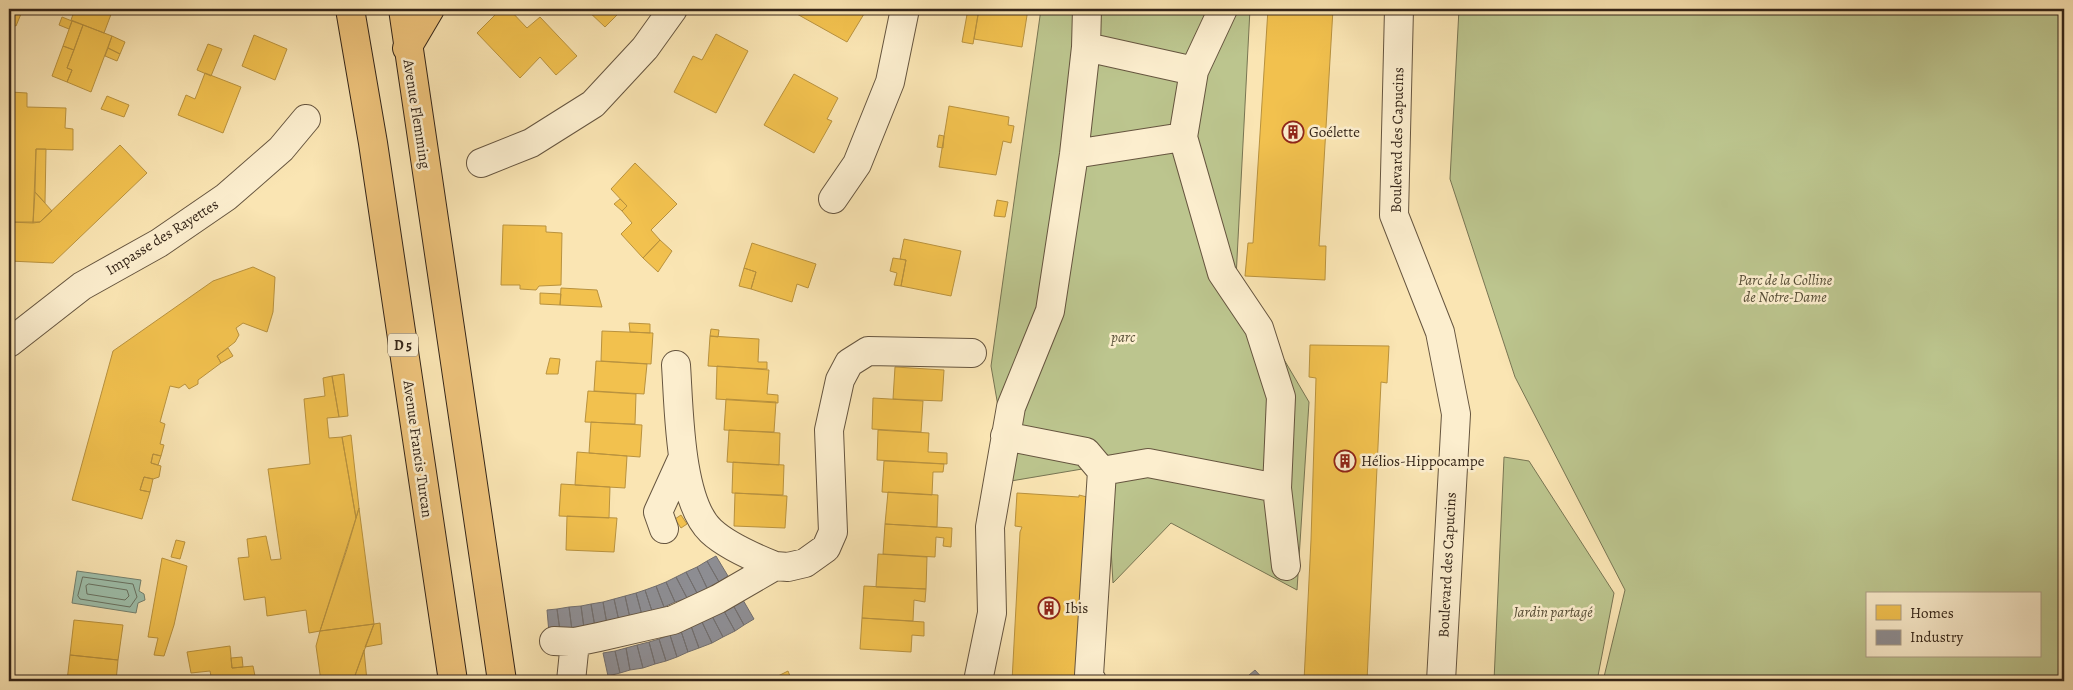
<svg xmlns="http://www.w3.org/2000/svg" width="2073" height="690" font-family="Alegreya,serif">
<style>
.green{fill:#bcc58e;stroke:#787553;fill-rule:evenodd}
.water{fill:#9ebfab;stroke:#748170}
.homes{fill:#f2c14e;stroke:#b9923e}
.industry{fill:#8d8d92;stroke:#726e6d}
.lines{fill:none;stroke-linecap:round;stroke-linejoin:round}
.shore{stroke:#697262;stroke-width:1}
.minor-casing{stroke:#66553f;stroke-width:30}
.major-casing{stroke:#342518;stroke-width:30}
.minor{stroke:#fceece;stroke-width:28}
.major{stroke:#edc27a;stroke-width:28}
.labels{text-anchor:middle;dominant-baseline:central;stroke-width:5;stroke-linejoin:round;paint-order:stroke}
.shield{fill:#fceece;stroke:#70614f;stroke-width:1}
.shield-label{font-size:14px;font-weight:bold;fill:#342518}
.street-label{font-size:15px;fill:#342518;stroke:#fceece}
.poi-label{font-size:15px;fill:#342518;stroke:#fceece;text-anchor:start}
.park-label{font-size:15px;font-style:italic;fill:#564d36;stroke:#fceece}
</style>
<rect width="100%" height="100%" fill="#fae5b3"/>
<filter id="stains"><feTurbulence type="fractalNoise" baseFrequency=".004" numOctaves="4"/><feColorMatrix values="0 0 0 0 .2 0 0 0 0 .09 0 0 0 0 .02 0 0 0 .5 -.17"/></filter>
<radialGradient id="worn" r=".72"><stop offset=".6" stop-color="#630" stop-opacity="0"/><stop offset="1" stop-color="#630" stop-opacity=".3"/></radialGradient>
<!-- green -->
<path class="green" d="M1041,9H1250L1236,278L1309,402L1297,590L1171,523L1113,583L1106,465L1011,481L991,366Z
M1459,9H2064V681H1603L1625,590L1515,377L1450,179ZM1867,594H2039V656H1867Z
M1504,457L1529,461L1614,593L1597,681H1494Z"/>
<!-- water -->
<path class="water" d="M77,571L141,580L139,591L144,594L145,600L138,603L136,613L72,603Z"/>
<!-- homes -->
<path class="homes" d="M9,9H23L16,26L9,23Z
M75,9H113L104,33L71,20Z
M501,9H509L527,28L540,17L577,56L556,75L540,57L520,78L477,33Z
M586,9H623L605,27Z
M788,9H867L847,42Z
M968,9H979L973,44L962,42Z
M979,9H1028L1022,47L974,39Z
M1268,9H1333L1319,246H1326L1325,280L1245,276L1248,243H1253Z
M62,17L72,21L69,29L59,25Z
M72,21L83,25L74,50L63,46Z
M83,25L112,36L91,92L67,82L72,70L67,68Z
M716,34L748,51L716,113L674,92L693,56L702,60Z
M254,35L287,49L275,80L242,66Z
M112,36L125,42L120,54L108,48Z
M208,44L222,49L211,76L197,70Z
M63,46L74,50L67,68L72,70L67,82L52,76Z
M108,48L120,54L117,61L105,56Z
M205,73L241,87L223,133L178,115L186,95L195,99Z
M794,74L838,98L827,119L832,121L814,153L764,125Z
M11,92L27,93V107L66,108L65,128L73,129V150L36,149L33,223L9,222Z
M107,96L129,105L124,117L101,109Z
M949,106L1009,117L1008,125L1014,126L1011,143L1003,141L996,175L939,167Z
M939,135L944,136L943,148L937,147Z
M120,145L147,173L53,263L9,261V222H40Z
M36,149H46L45,203L35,192Z
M635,163L677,204L651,230L660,240L643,258L621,234L632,223L622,211L627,206L611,189Z
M35,192L52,211L40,222L33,223Z
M620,199L627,206L622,211L614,204Z
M997,200L1008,202L1005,217L994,216Z
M503,225L546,226V232L562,233L561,285L539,286L536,290L520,289V285H501Z
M904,239L961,251L951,296L901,286L906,260L900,259Z
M660,240L672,251L658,272L643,258Z
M752,243L816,264L808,288L797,284L792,302L751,289L756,272L744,268Z
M893,258L906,260L901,286L894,285L897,273L890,271Z
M253,267L275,277L273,312L267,332L243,323L236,328L239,335L235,342L217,356L221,363L198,380V384L189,389L185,384L179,388L170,386L160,422L165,424L160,444L164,445L161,456L153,454L151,463L161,466L159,477L153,479L144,477L140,490L150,492L142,519L72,500L113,351L213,281Z
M744,268L756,272L751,289L739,286Z
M561,288L597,290L602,307L560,305Z
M540,293L561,294L560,305L540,304Z
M629,323L650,324V333L630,332Z
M711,329L719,330L718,337L710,336Z
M602,331L653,333L651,364L601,361Z
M710,336L759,339L758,362H767V369L708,366Z
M1310,345L1389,346L1387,383L1381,382L1367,681H1304L1311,540L1316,378L1309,377Z
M228,348L233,356L221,363L217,356Z
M550,358L560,359L558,374H546Z
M596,361L647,364L644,394L594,391Z
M717,366L769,370L767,394L778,395V403L716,399Z
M895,367L944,370L942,401L893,399Z
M344,374L348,416L339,417L332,376Z
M332,376L339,417L327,418L329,438L342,437L356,518L320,631L309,633L306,610L267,616L265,597L244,600L238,558L249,557L247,539L266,536L271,560L281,559L268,469L310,464L304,399L325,396L323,378Z
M588,391L636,394L635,424L585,422Z
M873,398L923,401L921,432L872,429Z
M726,399L776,402L774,432L724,430Z
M591,422L642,425L640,457L589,453Z
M729,430L780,433L779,465L727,462Z
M878,430L929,433L928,452L947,453V464L877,460Z
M351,435L359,508L356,518L342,437Z
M577,452L627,456L625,488L575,485Z
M153,454L161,456L158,465L151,463Z
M884,461L944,464L943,472H933L932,495L882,492Z
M733,462L784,465L783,495L732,493Z
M144,477L153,479L150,492L140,490Z
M561,484L610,487L609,518L559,516Z
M888,492L938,495L937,527L885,524Z
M735,493L787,496L785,528L734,526Z
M1017,493L1079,497V495L1095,499L1078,681H1012L1020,532L1022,527L1015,526Z
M359,508L374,624L320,631L347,549Z
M681,515L687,524L681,528L675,519Z
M567,516L617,518L614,552L566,550Z
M885,524L952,528L951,547L943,546L944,538L936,537L935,557L883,554Z
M176,540L185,542L180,559L171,557Z
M878,554L927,557L926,589L876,587Z
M162,558L187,566L174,625L164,656L154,655L158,638L148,637Z
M864,586L926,589L925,602L914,600L913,621L862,618Z
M862,618L924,622V636L912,635L911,652L860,649Z
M74,620L123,625L118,660L70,655Z
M380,623L382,644L365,647L374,624Z
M374,624L353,681H321L316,646L320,631Z
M230,646L232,668L253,666L256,681H212L210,671L191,673L187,652Z
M364,650L367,681H353Z
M70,655L118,660L116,681H67Z
M242,657L243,667L232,668L231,658Z
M788,671L792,681H768Z
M51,677L67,679V681H51Z"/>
<!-- industry -->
<path class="industry" d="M716,556L728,576L719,582L707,561Z
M707,561L719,582L707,588L697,567Z
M697,567L707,588L697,593L686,572Z
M686,572L697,593L687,598L676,577Z
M676,577L687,598L675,602L666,582Z
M666,582L675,602L664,607L656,586Z
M656,586L664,607L652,611L645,590Z
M645,590L652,611L642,615L636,593Z
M636,593L642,615L630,618L625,596Z
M625,596L630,618L619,621L614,599Z
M614,599L619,621L607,624L603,602Z
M743,600L754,619L744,625L733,605Z
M603,602L607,624L595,627L591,604Z
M591,604L595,627L584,628L581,606Z
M733,605L744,625L735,631L724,611Z
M581,606L584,628L572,630L569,607Z
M569,607L572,630L560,631L557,609Z
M557,609L560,631L549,633L547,610Z
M724,611L735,631L723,637L712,616Z
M712,616L723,637L712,643L702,622Z
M702,622L712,643L699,648L691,626Z
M691,626L699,648L688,652L681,631Z
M681,631L688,652L677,657L670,635Z
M670,635L677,657L666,661L659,639Z
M659,639L666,661L655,664L649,642Z
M649,642L655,664L643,668L637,645Z
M637,645L643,668L630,670L626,648Z
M626,648L630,670L620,673L615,651Z
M615,651L620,673L608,676L603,653Z
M1255,670L1265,681H1242Z"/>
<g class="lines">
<!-- shore -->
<path class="shore" d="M83,577L133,584L137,597L130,607L80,599L78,596Z
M89,584L127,590L129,596L125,600L87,594L86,586Z"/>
<!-- minor casing -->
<g class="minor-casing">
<path id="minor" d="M1223,9L1194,71L1183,137L1222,273L1259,328L1281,397L1277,488
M1399,9L1394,215L1440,332L1456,414L1441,681
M1086,47L1194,71
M1074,154L1183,137
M481,163L531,143L593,104L645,48L673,9
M833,199L857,164L890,82L905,9
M9,343L82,286L159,243L226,197L281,149L306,119
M676,365C679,408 679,501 711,531C727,546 755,558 775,566
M1005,436L1086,452L1102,471L1148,463L1277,488L1286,566
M664,529L658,512L683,457
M554,641L575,642L599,637L673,620L718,599L775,566L788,567L805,563L826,548L833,532L829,430L840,380L849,363L868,351L972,353
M571,681L575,642
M978,681L992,613L990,527L1011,407L1050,311L1074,154L1086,47L1087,9
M1092,681L1089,675L1102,471"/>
</g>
<!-- major casing -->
<g class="major-casing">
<path id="major" d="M350,9L373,143L453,681
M403,9L502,681
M407,48L430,9"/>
</g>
<!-- minor -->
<use href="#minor" class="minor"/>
<!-- major -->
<use href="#major" class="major"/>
</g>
<!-- icons -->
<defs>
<g id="building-ring" transform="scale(1.125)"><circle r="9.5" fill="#fceece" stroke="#8f2418" stroke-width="1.5"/><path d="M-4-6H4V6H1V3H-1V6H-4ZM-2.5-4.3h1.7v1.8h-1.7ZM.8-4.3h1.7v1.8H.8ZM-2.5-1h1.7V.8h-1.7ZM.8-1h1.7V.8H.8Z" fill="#8f2418"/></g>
</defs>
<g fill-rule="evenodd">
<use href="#building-ring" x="1293" y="132"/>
<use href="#building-ring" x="1345" y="461"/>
<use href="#building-ring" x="1049" y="608"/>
</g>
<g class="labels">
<!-- shield labels -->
<rect class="shield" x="388" y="333.5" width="30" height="23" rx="4"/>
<g class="shield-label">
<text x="403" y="345">D 5</text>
</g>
<!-- street labels -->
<g class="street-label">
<text transform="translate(417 114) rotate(81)">Avenue Flemming</text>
<text transform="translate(1397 140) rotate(-89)">Boulevard des Capucins</text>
<text transform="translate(162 237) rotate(-32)">Impasse des Rayettes</text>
<text transform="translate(418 449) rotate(82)">Avenue Francis Turcan</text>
<text transform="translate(1447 565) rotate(-87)">Boulevard des Capucins</text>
</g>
<!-- poi labels -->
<g class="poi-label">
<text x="1309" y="132">Goélette</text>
<text x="1361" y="461">Hélios-Hippocampe</text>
<text x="1065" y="608">Ibis</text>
</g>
<!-- park labels -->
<g class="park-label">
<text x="1785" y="280">Parc de la Colline<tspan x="1785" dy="17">de Notre-Dame</tspan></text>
<text x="1123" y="337">parc</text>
<text x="1553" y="612">Jardin partagé</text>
</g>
</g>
<!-- margin -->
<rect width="2073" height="690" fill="none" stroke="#fae5b3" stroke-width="30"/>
<rect x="10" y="10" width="2053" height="670" fill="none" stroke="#342518" stroke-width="2.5"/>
<rect x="15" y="15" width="2043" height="660" fill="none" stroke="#342518"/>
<!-- legend -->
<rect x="1866" y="592" width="175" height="65" fill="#fceece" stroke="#ac9e85"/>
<rect x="1876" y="605" width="25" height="15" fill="#f2c14e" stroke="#ac9e85"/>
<text x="1910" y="618" font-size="15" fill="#342518">Homes</text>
<rect x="1876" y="630" width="25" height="15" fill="#8d8d92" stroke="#ac9e85"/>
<text x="1910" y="642" font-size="15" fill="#342518">Industry</text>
<rect width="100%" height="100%" filter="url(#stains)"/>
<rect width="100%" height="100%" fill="url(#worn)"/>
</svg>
